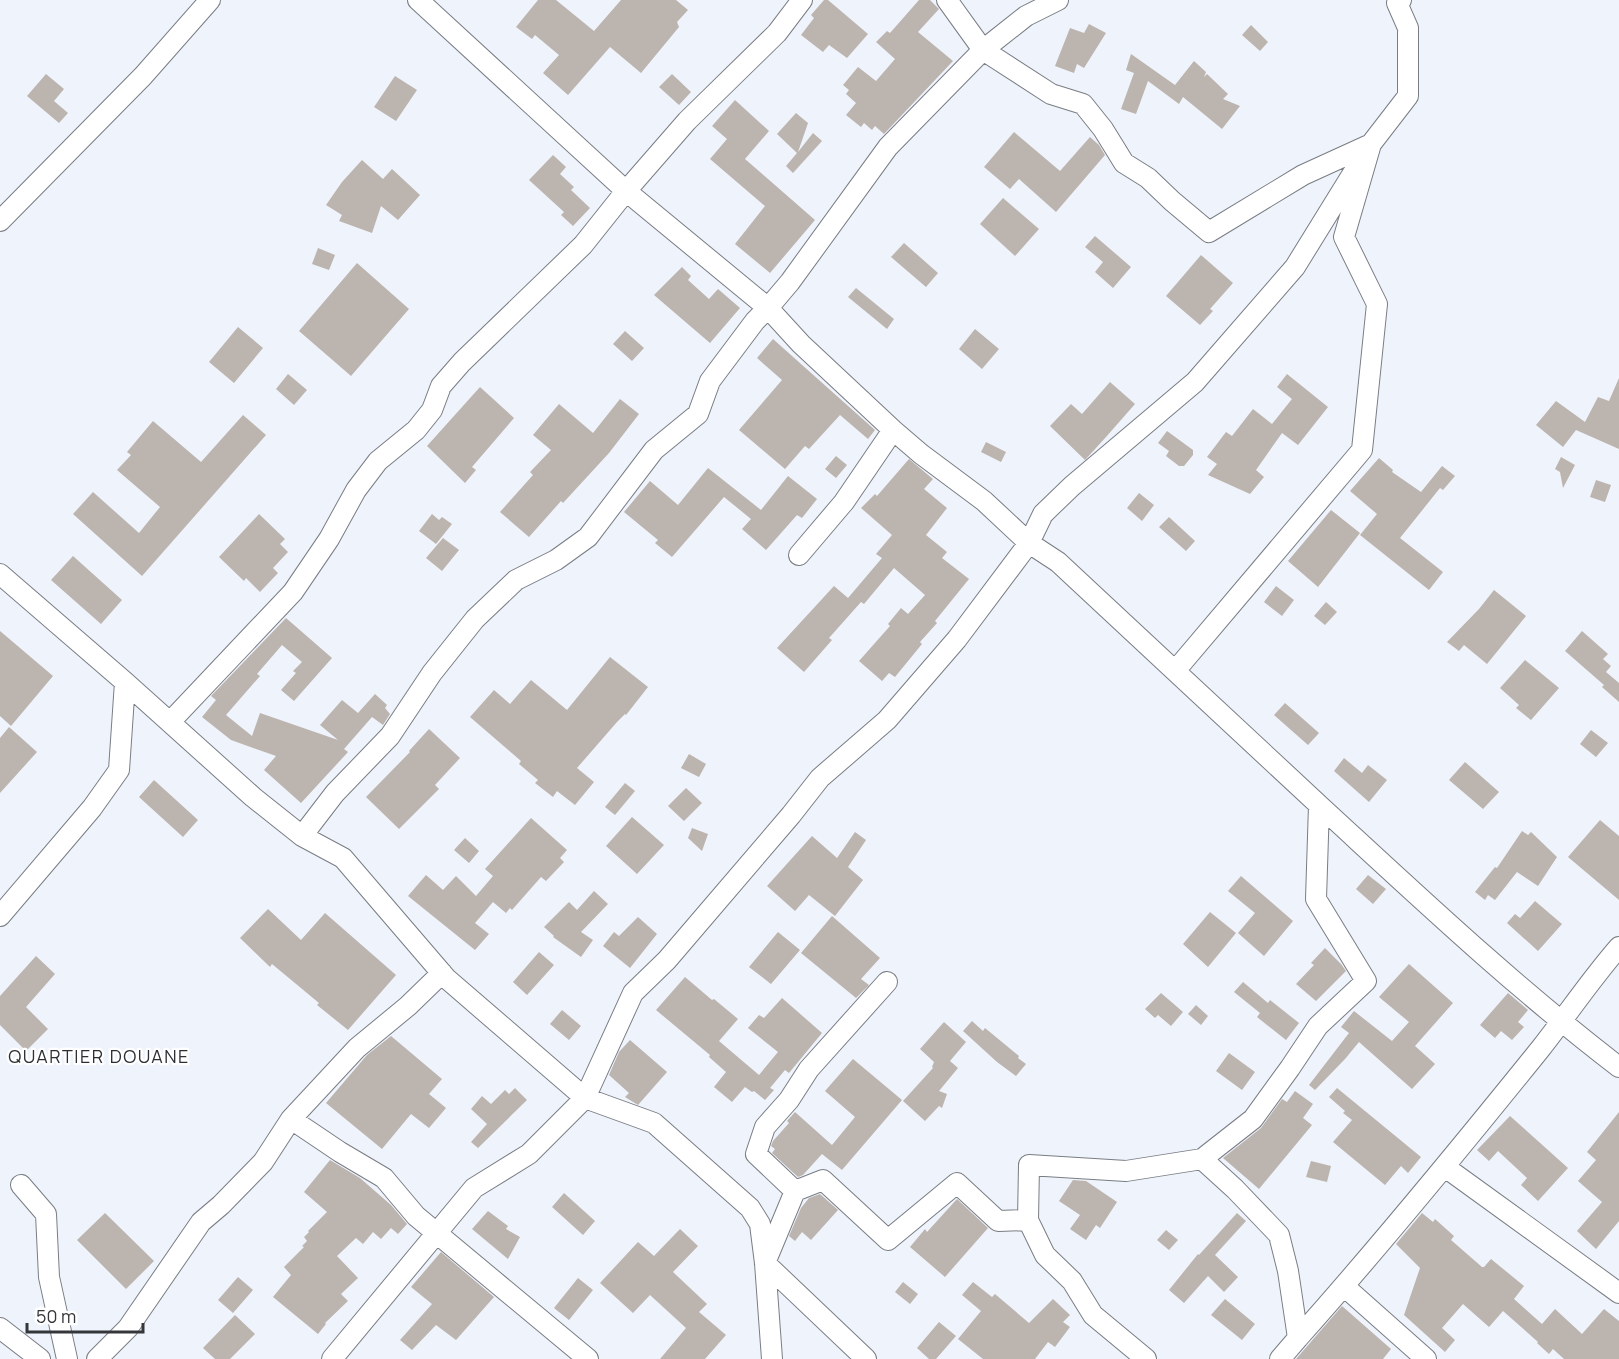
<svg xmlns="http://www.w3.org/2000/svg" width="1619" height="1359" font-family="Manrope,sans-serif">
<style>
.building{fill:#bcb4af}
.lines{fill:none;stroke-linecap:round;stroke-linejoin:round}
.minor-casing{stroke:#797d84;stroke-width:22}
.minor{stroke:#fff;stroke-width:20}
.labels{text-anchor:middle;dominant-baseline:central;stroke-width:4.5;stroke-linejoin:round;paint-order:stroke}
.neighbourhood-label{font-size:18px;letter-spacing:1.5px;fill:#2c2f34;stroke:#fff}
</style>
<rect width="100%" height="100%" fill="#eff3fb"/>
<!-- building -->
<path class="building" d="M538,0H556L594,31L621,0H676L688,10L677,22L679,27L641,73L610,47L568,95L543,73L559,55L535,35L532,39L516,27Z
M824,0H828L868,34L847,58L829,45L823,52L801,35L814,18L811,15Z
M919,0H930L939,9L918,32L953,61L884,134L875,126L872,130L864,123L861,127L846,115L856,103L846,94L849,90L843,85L858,67L876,81L895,59L876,42L887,31L890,33Z
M1089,24L1106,33L1084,68L1077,64L1074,73L1055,66L1070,28L1084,33Z
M1251,25L1268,42L1260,51L1242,35Z
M1131,54L1175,85L1194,61L1206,72L1204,77L1207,74L1228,94L1223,99L1240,106L1222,129L1183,97L1179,104L1148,81L1136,114L1121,109L1134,73L1126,70Z
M46,74L64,89L54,101L68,113L59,123L27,96Z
M672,74L691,92L679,105L659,87Z
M395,76L417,90L396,121L374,107Z
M735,100L769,131L745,159L815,220L770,273L735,244L765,206L710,159L727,139L712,126Z
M796,113L808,123L798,152L813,133L822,141L793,173L786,166L797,153L777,134Z
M1014,132L1060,171L1090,137L1099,145L1105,155L1056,212L1019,179L1010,189L984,167Z
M553,155L566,167L560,174L574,187L571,190L590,208L573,226L561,215L564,212L529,180Z
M362,160L383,179L392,169L420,195L398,220L381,206L372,233L339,221L342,215L326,205L342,182Z
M1003,198L1039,229L1015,256L980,224Z
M1095,236L1131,267L1113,288L1095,272L1103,262L1085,247Z
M904,243L938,273L926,287L891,257Z
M318,248L335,255L329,270L312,264Z
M1201,255L1233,283L1210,309L1213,311L1200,325L1166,296Z
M357,263L409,309L351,376L299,331Z
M682,267L691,276L688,280L709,299L718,289L740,308L710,343L654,295Z
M856,288L894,319L887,329L848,297Z
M238,327L263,348L234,383L209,362Z
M975,329L999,349L982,369L959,349Z
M625,331L644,348L632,361L613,344Z
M773,339L875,430L868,439L840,415L809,449L805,446L785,469L739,430L782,380L757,358Z
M288,374L307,390L294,405L276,389Z
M1287,374L1328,407L1298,445L1282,433L1256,470L1264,477L1250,494L1208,475L1217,464L1207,457L1226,432L1232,436L1253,409L1272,424L1292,399L1277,387Z
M1619,378V449L1576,430L1563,447L1536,425L1556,401L1585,422L1598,397L1609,401Z
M1110,382L1135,404L1106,437L1085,460L1050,426L1071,404L1082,414Z
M480,387L514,418L472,467L476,470L465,483L427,446Z
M620,399L639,414L609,453L563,503L561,501L529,537L500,512L533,475L530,472L551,450L533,435L559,404L593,433Z
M243,415L266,435L142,576L73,514L93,492L139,533L160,507L117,470L131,455L127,452L153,421L201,462Z
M1167,431L1193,450V455L1184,466H1179L1166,456L1169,451L1158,443Z
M986,442L1006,452L1001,462L981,452Z
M836,456L847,465L836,478L825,469Z
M1561,457L1575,465L1563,488L1560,472L1555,469Z
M1379,458L1393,470L1392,472L1421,492L1442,466L1455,476L1443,490L1440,488L1400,538L1443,572L1429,590L1360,535L1377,514L1350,491Z
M909,459L933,479L924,489L947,508L926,535L947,552L942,558L969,579L935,621L937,623L920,642L922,644L895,677L889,673L882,681L859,661L890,626L888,624L901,608L908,614L925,595L894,568L864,604L861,602L829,638L832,640L804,672L777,648L834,586L848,598L882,558L876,554L892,535L861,508L875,494L877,496Z
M708,468L761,510L788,476L817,499L802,518L797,515L766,550L742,529L751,519L724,497L672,557L655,543L658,540L624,512L650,481L678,505Z
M1596,480L1611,485L1605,502L1590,497Z
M1139,493L1154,505L1142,521L1127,508Z
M1331,510L1360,533L1318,587L1288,561Z
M259,514L285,539L280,544L288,552L273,568L278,573L260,592L246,578L244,581L219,557Z
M432,514L439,520L442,517L452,524L436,544L419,531Z
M1169,517L1195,541L1186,551L1159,527Z
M443,538L459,550L442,571L426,558Z
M73,556L122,600L101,624L51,580Z
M1276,586L1294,600L1282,616L1264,602Z
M1494,590L1526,616L1487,664L1464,645L1459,651L1447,642L1479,609Z
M1326,602L1337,612L1325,625L1314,616Z
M286,618L332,658L294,701L281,690L296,673L293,671L302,662L282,645L257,674L260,676L226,715L252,736L260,713L338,740L320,725L342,700L358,713L375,694L387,705L385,708L390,714L383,725L372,717L344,749L348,752L301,803L264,770L276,756L231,740L202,717L216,700L211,696Z
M0,631L53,676L11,726L0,716Z
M1582,631L1608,654L1603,659L1611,666L1606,672L1619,683V702L1602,687L1604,685L1565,651Z
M610,657L648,687L626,715L625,714L617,722L577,768L594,782L575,805L557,791L553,797L535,783L538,780L519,764L521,761L470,717L494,690L510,704L531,680L567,710Z
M1525,660L1559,688L1531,720L1516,708L1519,705L1500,688Z
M1285,703L1319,733L1308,745L1274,715Z
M9,727L37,752L0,793V738Z
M429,729L460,758L435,785L439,789L399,829L366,797L410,752L409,751Z
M1591,730L1608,743L1596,757L1580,744Z
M689,754L706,764L699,777L681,768Z
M1344,758L1362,773L1368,765L1387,780L1369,802L1334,771Z
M1465,762L1499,792L1483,809L1449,780Z
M154,780L198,820L183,837L139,797Z
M625,783L635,791L615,815L605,807Z
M686,788L702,803L684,821L668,806Z
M632,817L664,845L637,874L606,846Z
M531,818L567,850L560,858L564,862L546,881L541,877L512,910L510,908L506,913L493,902L475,923L489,934L475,950L408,896L426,875L443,890L456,876L476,896L493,876L485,869Z
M1600,820L1619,836V900L1568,857Z
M692,828L708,834L702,851L688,838Z
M1522,831L1528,835L1531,832L1557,857L1538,886L1517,872L1495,900L1488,895L1485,900L1475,892L1495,867L1497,868Z
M855,832L866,840L848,867L863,880L835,916L809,895L795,911L767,886L812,836L837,858Z
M465,838L479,851L469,863L454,850Z
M1368,875L1386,889L1373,904L1356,889Z
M1241,876L1293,921L1264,956L1238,933L1255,913L1228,891Z
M594,891L608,904L581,932L593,940L581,957L553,937L554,936L544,927L569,902L577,910Z
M1535,901L1562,924L1538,951L1507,923L1515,914L1520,918Z
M268,909L301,940L325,913L396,975L348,1030L317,1005L319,1003L272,964L270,967L240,938Z
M1210,912L1236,933L1208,967L1183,944Z
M832,916L880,958L861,979L869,985L856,998L801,953Z
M638,917L657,934L630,968L603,946L614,932L619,936Z
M778,932L800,950L771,984L749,967Z
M1325,948L1341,964L1346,971L1316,1001L1296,984L1314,965L1311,963Z
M539,952L554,965L527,995L513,982Z
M36,956L55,974L26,1007L48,1029L26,1051L0,1025V996Z
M1409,964L1453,1003L1415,1046L1435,1064L1412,1089L1359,1042L1345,1059L1315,1090L1309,1085L1349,1033L1341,1027L1354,1011L1392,1041L1409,1022L1379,997Z
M685,977L712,1000L714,999L738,1019L719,1041L759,1075L778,1052L748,1028L759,1015L764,1018L782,998L822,1033L789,1073L785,1070L770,1088L774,1090L765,1100L754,1091L752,1092L745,1087L732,1102L714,1087L726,1072L709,1057L710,1055L656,1010Z
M1243,982L1268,1003L1270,1000L1299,1023L1286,1040L1257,1017L1260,1013L1234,992Z
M1161,993L1183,1012L1171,1026L1158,1015L1155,1018L1145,1009Z
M1508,993L1528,1010L1518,1022L1524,1027L1512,1040L1501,1031L1495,1038L1480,1025Z
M1196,1005L1208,1016L1201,1025L1188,1014Z
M562,1010L581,1026L569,1040L550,1024Z
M972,1021L983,1031L985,1028L1019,1056L1018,1058L1026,1064L1016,1076L997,1062L963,1031Z
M944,1022L966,1042L950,1061L958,1068L939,1091L947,1094L942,1108L939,1106L925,1121L903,1101L933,1068L932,1067L934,1062L920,1049Z
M391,1036L442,1079L429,1094L446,1108L429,1128L411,1114L382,1149L326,1103L367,1055Z
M630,1040L667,1072L638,1105L625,1097L629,1093L609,1075L619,1052Z
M1229,1053L1255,1072L1242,1090L1216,1071Z
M853,1059L902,1100L842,1170L822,1154L803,1175L798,1177L772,1153L775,1149L771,1146L773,1141L789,1123L787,1121L795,1112L832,1145L855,1117L825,1091Z
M515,1088L527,1100L478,1148L471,1142L487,1124L471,1109L482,1096L491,1104L505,1090L509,1094Z
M1337,1088L1421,1157L1408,1173L1401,1166L1385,1185L1333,1142L1352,1120L1343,1113L1345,1111L1329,1097Z
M1295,1091L1313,1104L1303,1118L1312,1125L1259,1189L1223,1158L1261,1128L1282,1099L1287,1102Z
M1619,1112V1221L1596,1249L1577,1231L1602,1202L1578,1181L1596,1160L1587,1152Z
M1510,1116L1568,1168L1538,1201L1521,1185L1527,1178L1498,1151L1489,1161L1477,1150Z
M330,1160L360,1178L391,1205L407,1224L398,1234L391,1228L381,1239L373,1232L363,1244L356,1238L337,1256L358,1278L341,1294L348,1301L325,1323L326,1324L318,1334L273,1297L291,1275L284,1267L304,1247L302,1246L307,1241L304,1237L309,1232L308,1231L327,1212L304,1192Z
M1311,1161L1331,1166L1327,1182L1306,1177Z
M1073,1180L1086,1181L1117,1202L1100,1228L1096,1225L1086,1240L1070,1229L1080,1215L1059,1201Z
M564,1193L595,1221L583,1235L552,1207Z
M820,1194L838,1210L811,1240L802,1232L795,1241L789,1236L801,1208L809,1198Z
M957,1199L988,1228L945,1277L910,1247L925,1229L927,1232Z
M488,1211L508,1226L506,1229L520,1237L508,1259L472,1229Z
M105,1213L154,1261L126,1289L77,1240Z
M1237,1213L1246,1221L1215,1255L1238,1277L1224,1292L1208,1276L1184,1303L1169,1290L1198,1254L1199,1255Z
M1422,1213L1433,1222L1435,1219L1454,1236L1451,1240L1482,1267H1484L1491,1259L1524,1286L1514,1299L1542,1324L1555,1309L1582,1334L1604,1309L1619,1321V1359H1564L1553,1349L1549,1354L1537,1343L1538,1342L1503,1311L1489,1327L1463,1304L1442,1328L1455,1340L1445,1352L1404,1315L1420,1268L1396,1244Z
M680,1229L698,1246L673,1272L707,1304L699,1312L726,1335L705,1359H660L686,1328L650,1295L633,1313L600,1283L638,1242L654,1256Z
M1166,1230L1178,1240L1169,1250L1157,1240Z
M441,1252L494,1297L456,1340L436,1325L412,1350L400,1340L432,1304L411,1287Z
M238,1277L253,1290L233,1313L218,1300Z
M578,1278L593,1290L569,1320L554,1308Z
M903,1282L918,1294L910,1304L895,1292Z
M973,1282L992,1297L995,1294L1029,1323L1053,1299L1070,1315L1063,1322L1070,1327L1055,1347L1048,1342L1035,1359H983L958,1339L981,1311L962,1295Z
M1225,1299L1255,1324L1242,1340L1211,1315Z
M1342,1306L1391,1349L1383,1359H1296Z
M235,1315L255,1334L230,1359H215L203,1348Z
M939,1322L956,1336L936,1359H929L917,1348Z"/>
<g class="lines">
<!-- minor casing -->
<g class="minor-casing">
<path id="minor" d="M1058,0L1026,16L983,50L1051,94L1083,104L1103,129L1124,163L1148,178L1172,201L1209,232L1303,175L1371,144
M0,221L143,76L210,0
M799,555L844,502L893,430
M0,574L125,682L253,797L302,836L343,858L446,978L585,1098L654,1123L750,1208L760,1224L765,1263L772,1359
M1175,671L1058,562L1029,543L1043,514L1072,486L1195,382L1295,267L1371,144L1408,96V28L1397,3L1401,0
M170,722L293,592L329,539L356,490L378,461L416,430L432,410L441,386L462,362L583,245L626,191L687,121L777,33L802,0
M1319,805C1417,895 1513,986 1619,1067
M302,836L335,793L390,736L432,673L475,619L516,580L556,560L588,537L654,450L698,414L710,381L755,321L768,308L790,282L888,147L983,50L947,0
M0,916L92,808L119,770L125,682
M291,1119L340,1152L384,1178L416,1216L588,1359
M1445,1167L1619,1293
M21,1185L46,1214L49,1277L67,1359
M795,1191L823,1180L888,1240L957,1183L998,1221L1028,1220L1029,1165L1126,1171L1202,1159
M1028,1220L1045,1255L1072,1281L1093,1315L1146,1359
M1345,1287L1426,1359
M0,1328L40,1359
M1298,1338C1382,1244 1462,1146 1541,1048C1567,1015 1591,979 1619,947
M97,1359L128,1328L201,1222L221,1205L263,1162L291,1119L357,1048L408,1006L442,973
M332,1359L474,1188L529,1154L585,1098L633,993L667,960L791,815L820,778L887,720L957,639L1029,543L984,501L921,454L893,430L801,344L768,308L626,191L418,0
M866,1359L765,1263L795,1191L756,1154L765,1127L789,1100L809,1069L887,982
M1280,1359L1298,1338L1288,1271L1279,1235L1235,1189L1202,1159L1253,1119L1290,1068L1318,1026L1366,981L1316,899L1319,805L1175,671L1362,450L1377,304L1344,237L1371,144"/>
</g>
<!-- minor -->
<use href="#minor" class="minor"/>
</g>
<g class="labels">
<!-- neighbourhood labels -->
<g class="neighbourhood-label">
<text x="99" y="1056">QUARTIER DOUANE</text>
</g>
</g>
<!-- scale -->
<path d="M27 1323v9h116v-9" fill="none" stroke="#353639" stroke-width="3"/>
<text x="36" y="1323" font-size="18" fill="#353639" stroke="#ffffff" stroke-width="4.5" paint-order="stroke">50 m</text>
</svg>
